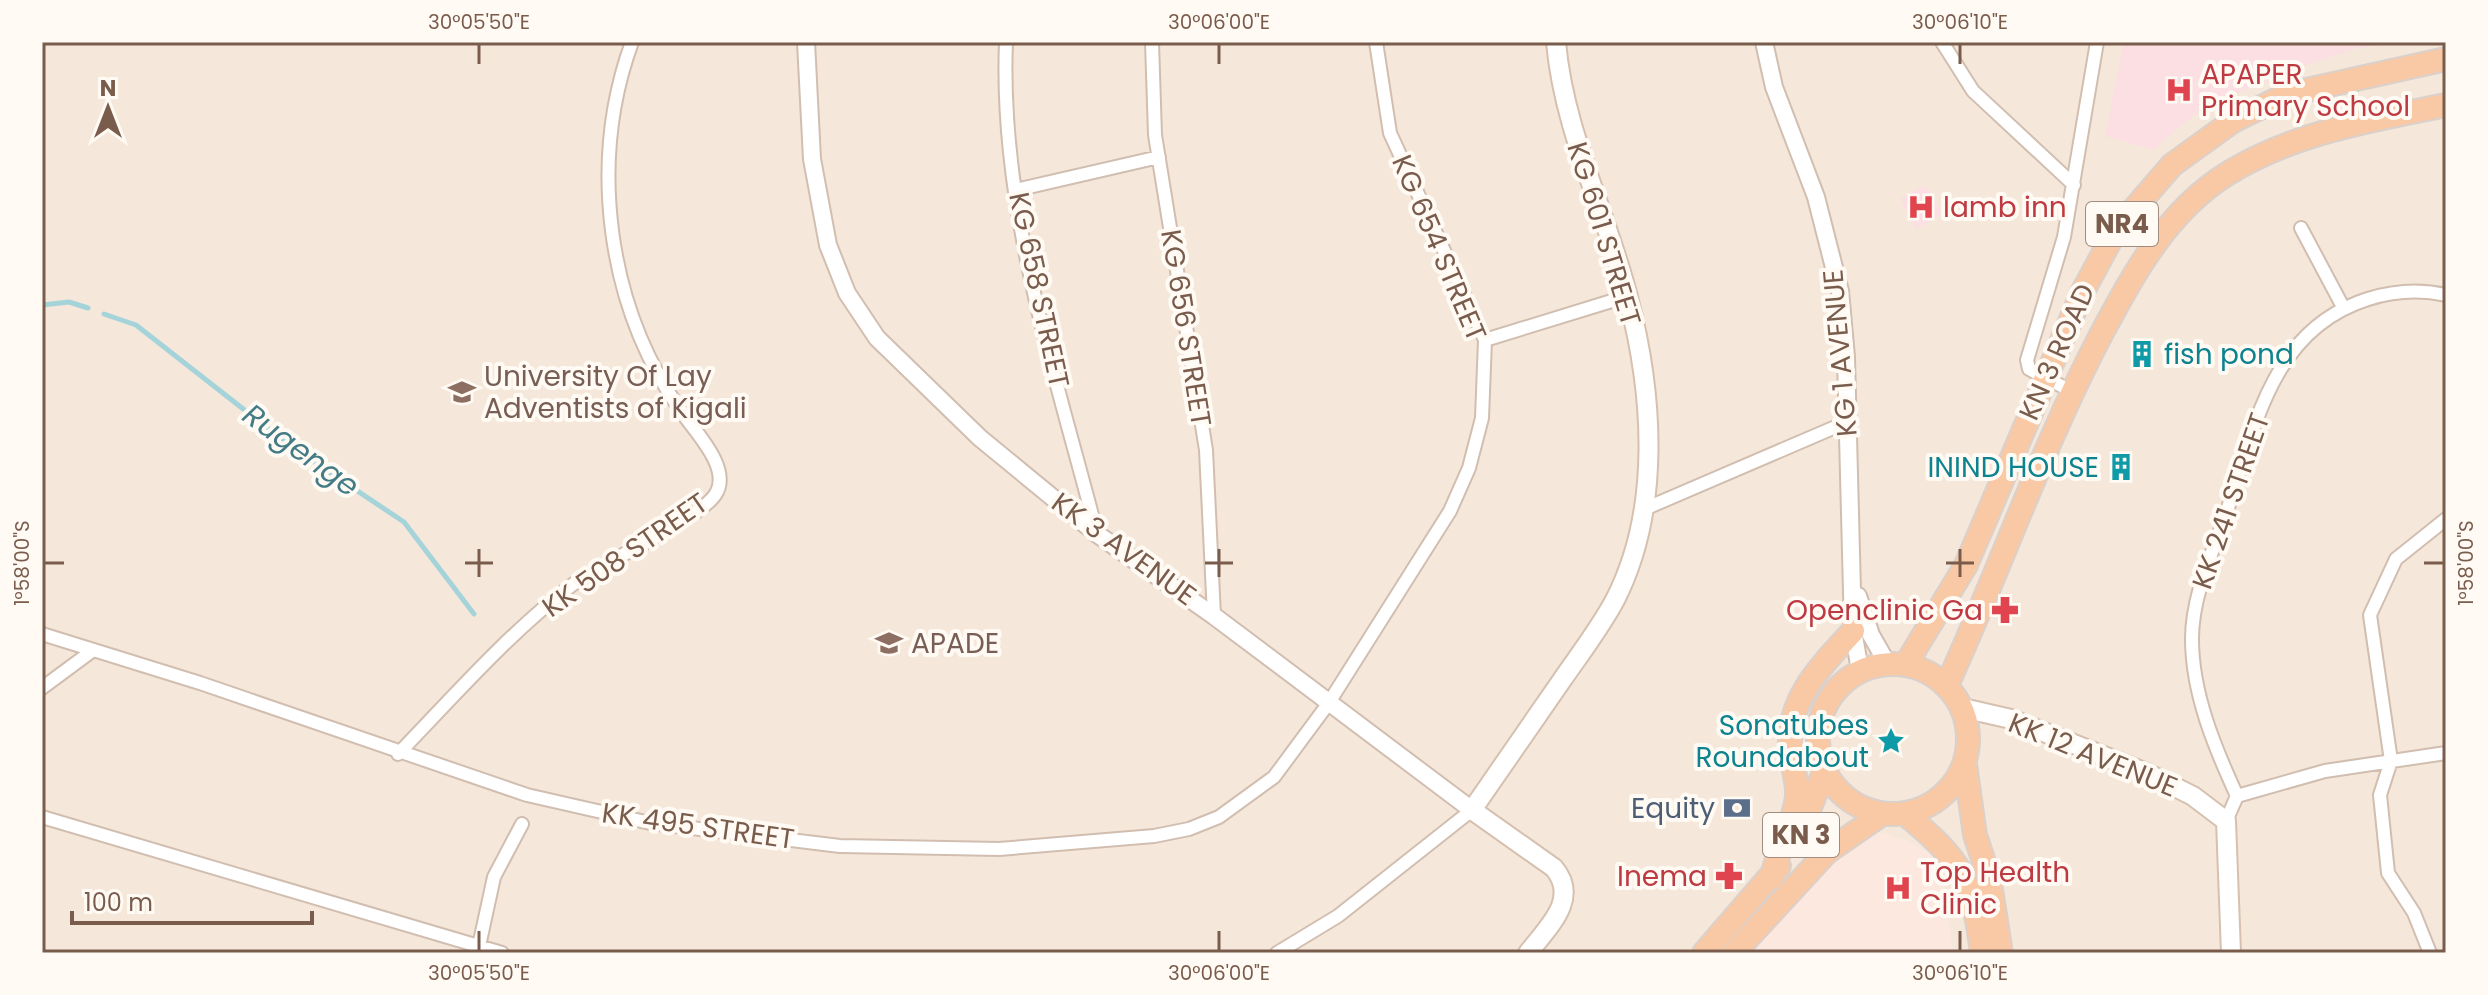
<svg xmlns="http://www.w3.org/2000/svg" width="2488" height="995" font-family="Poppins,sans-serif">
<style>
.residential{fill:#f5e8da}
.commercial{fill:#fde8e0}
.medical{fill:#fbdfe3}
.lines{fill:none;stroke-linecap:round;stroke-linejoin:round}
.stream{stroke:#a5d3da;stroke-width:5}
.minor-casing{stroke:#d1beb0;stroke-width:16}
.tertiary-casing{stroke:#d1beb0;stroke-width:20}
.secondary-casing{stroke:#d6c0b0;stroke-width:22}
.trunk-casing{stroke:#dad1cd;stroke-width:26}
.minor{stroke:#fff;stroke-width:12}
.tertiary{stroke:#fff;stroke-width:16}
.secondary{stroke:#fff;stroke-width:18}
.trunk{stroke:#f9c8a4;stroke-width:22}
.ticks{fill:none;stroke:#7a5c4d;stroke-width:3}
.labels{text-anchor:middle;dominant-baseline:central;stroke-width:8;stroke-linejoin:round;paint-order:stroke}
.shield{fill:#fffaf3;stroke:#a28b7f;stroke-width:2}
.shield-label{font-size:26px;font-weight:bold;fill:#7a5c4d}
.health-label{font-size:28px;fill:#be3a42;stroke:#fffaf3;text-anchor:start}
.street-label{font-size:28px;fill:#7a5c4d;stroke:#fffaf3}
.culture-label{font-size:28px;fill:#0d838f;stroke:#fffaf3;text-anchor:end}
.education-label{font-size:28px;fill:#785e54;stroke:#fffaf3;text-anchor:start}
.service-label{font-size:28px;fill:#4e5e75;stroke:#fffaf3;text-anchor:end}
.water-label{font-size:30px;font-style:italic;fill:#437c86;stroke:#fffaf3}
.neatline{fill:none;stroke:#7a5c4d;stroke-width:3}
.ticks-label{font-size:20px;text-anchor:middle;fill:#7a5c4d}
</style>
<rect width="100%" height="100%" fill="#fdf6ec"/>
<!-- residential -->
<path class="residential" d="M42,42H2446V953H42Z"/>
<!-- commercial -->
<path class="commercial" d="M1871,830L1905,840L1931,854L1943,875L1953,953H1737L1807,872Z"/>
<!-- medical -->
<path class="medical" d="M2124,42H2406L2358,48L2284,73L2202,108L2153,150L2105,136Z
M1926,185L1942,214L1916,229L1900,199Z"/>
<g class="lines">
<!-- stream -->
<path class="stream" d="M42,305L69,302L88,308
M104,314L136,325L293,448L404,522L474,614"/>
<!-- minor casing -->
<g class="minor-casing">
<path id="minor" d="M1006,42C999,208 1056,375 1097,534
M1152,42L1155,135L1206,450L1214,616
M1942,42L1973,91L2074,185
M1016,190L1159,157
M2301,228L2343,307
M1485,340L1628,296
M2071,391L2029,369L2027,360L2064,237L2097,42
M1642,510L1847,422
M42,634L200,683L527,795L650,823L840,846L999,849L1154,836L1189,829L1219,817L1274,777L1328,704L1450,511L1469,468L1482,418L1485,340L1390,133L1376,42
M42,688L92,651
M398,754C454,696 508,634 572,585C603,562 699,519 715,495C733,469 695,432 681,411C607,306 588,163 632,42
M2237,796L2325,771L2446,753
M42,817L502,953
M2226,821L2237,796C2215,748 2192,694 2192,639C2192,595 2213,552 2227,511C2255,426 2272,329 2368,299C2394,291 2419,289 2446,295
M479,946L494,877L522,824
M1277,953L1338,916L1472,810
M2430,953L2414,913L2388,873L2380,795L2391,761L2370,615L2396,559L2446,519"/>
</g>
<!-- tertiary casing -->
<g class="tertiary-casing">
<path id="tertiary" d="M806,42L812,159L828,245L847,293L877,338L980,438L1097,534L1214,616L1472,810
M1764,42L1774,87L1816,197L1840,291L1846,357L1853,631L1860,670
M1858,596L1871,635L1887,663"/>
</g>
<!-- secondary casing -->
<g class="secondary-casing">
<path id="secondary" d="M1963,708L2011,719L2149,774L2193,796L2226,821L2231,953
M1528,953C1548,927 1580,899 1554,868L1472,810C1502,767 1532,724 1562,680C1580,654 1600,628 1615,600C1662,508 1653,393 1628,297C1606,210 1564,133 1556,42"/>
</g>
<!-- trunk casing -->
<g class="trunk-casing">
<path id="trunk" d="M1818 739a75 75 0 1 1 150 0a75 75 0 1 1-150 0Z
M1906,664L1966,565L2083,291L2116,230L2172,165L2233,121L2288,94L2446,59
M1947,685C2001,567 2043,444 2104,329C2136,270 2168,211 2227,174C2292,133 2372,120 2446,105
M1965,764L1975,835L1989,877L2001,953
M1905,814C1962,860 1973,881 1982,953
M1798,838L1824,772
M1772,878C1777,849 1794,825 1797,796C1798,779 1791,763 1790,747C1788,697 1822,665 1853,631
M1704,953L1779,866
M1734,953L1827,852L1882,814"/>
</g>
<!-- minor -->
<use href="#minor" class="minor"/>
<!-- tertiary -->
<use href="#tertiary" class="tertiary"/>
<!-- secondary -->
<use href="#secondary" class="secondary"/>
<!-- trunk -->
<use href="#trunk" class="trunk"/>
</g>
<!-- ticks -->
<path class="ticks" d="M479,44V64M1219,44V64M1960,44V64M479,549V577M1219,549V577M1960,549V577M44,563H64M465,563H493M1205,563H1233M1946,563H1974M2424,563H2444M479,931V951M1219,931V951M1960,931V951"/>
<!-- icons -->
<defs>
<g id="hospital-bare" transform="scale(2.16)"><path d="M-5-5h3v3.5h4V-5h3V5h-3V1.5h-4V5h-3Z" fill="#e0444e" stroke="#fffaf3" stroke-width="2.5" paint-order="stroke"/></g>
<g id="building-bare" transform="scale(2.16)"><path d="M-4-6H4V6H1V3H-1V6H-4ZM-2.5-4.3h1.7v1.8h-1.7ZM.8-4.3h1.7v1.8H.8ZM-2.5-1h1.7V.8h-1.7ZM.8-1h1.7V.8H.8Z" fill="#0f9aa8" stroke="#fffaf3" stroke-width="2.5" paint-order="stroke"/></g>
<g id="university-bare" transform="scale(2.16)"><path d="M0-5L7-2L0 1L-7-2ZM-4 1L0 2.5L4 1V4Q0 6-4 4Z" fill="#8d6e63" stroke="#fffaf3" stroke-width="2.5" paint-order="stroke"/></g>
<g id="pharmacy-bare" transform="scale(2.16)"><path d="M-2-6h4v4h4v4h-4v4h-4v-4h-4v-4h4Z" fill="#e0444e" stroke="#fffaf3" stroke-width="2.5" paint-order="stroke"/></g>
<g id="school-bare" transform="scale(2.16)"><path d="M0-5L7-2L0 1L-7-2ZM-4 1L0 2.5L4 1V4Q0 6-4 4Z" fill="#8d6e63" stroke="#fffaf3" stroke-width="2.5" paint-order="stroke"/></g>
<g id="sight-bare" transform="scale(2.16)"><path d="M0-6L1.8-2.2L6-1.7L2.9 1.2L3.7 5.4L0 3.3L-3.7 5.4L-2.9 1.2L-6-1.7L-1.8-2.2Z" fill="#0f9aa8" stroke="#fffaf3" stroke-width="2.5" paint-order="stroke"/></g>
<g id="bank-bare" transform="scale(2.16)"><path d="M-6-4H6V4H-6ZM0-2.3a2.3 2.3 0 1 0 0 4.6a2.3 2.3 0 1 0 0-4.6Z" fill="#5c6f8a" stroke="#fffaf3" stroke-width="2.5" paint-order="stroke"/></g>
</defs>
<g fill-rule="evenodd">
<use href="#hospital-bare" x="2179" y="90"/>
<use href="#hospital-bare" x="1921" y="207"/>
<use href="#building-bare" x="2142" y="354"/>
<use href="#university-bare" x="462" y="392"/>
<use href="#building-bare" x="2121" y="467"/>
<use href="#pharmacy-bare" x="2005" y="610"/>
<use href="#school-bare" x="889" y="643"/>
<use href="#sight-bare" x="1891" y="741"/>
<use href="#bank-bare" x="1737" y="808"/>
<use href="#pharmacy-bare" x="1729" y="876"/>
<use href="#hospital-bare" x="1898" y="888"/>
</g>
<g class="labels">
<!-- shield labels -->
<g class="shield">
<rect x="2086" y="202" width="72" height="44" rx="6"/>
<rect x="1763" y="813" width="76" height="44" rx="6"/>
</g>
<g class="shield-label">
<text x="2122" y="224">NR4</text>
<text x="1801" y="835">KN 3</text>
</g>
<!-- health labels -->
<g class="health-label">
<text x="2201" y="74">APAPER<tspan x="2201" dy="32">Primary School</tspan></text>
<text x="1943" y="207">lamb inn</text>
<text x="1983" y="610" text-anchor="end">Openclinic Ga</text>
<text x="1920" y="872">Top Health<tspan x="1920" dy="32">Clinic</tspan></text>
<text x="1707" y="876" text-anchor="end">Inema</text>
</g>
<!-- street labels -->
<g class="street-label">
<text transform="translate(1604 234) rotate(73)">KG 601 STREET</text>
<text transform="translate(1439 248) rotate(67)">KG 654 STREET</text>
<text transform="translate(1039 290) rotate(78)">KG 658 STREET</text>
<text transform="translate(1186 328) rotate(81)">KG 656 STREET</text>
<text transform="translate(2057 352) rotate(-66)">KN 3 ROAD</text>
<text transform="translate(1840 353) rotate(-95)">KG 1 AVENUE</text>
<text transform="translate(2231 501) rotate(-71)">KK 241 STREET</text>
<text transform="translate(1124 549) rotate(36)">KK 3 AVENUE</text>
<text transform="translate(625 555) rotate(-35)">KK 508 STREET</text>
<text transform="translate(2093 755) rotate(22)">KK 12 AVENUE</text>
<text transform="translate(698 826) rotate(8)">KK 495 STREET</text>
</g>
<!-- culture labels -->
<g class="culture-label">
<text x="2164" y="354" text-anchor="start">fish pond</text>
<text x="2099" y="467">ININD HOUSE</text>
<text x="1869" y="725">Sonatubes<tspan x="1869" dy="32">Roundabout</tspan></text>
</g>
<!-- education labels -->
<g class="education-label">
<text x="484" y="376">University Of Lay<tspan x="484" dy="32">Adventists of Kigali</tspan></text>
<text x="911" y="643">APADE</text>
</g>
<!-- service labels -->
<g class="service-label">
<text x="1715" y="808">Equity</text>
</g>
<!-- water labels -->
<g class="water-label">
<text transform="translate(301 450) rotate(36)">Rugenge</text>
</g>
</g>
<!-- border -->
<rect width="2488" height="995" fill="none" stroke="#fffaf3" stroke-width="88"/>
<!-- north arrow -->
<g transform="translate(108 108)" stroke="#fffaf3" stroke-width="6" paint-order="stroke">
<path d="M0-6L14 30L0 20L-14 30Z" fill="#7a5c4d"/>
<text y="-12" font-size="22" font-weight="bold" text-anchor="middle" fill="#7a5c4d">N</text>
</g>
<!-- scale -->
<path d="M72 911v12h240v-12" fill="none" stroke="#7a5c4d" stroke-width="4"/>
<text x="84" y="911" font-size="24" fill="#7a5c4d" stroke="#fffaf3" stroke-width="6" paint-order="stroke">100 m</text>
<rect x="44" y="44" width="2400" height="907" class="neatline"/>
<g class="ticks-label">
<text x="479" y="29">30°05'50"E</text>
<text x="1219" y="29">30°06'00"E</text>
<text x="1960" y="29">30°06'10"E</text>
<text transform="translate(22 563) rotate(-90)" y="7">1°58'00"S</text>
<text transform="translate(2466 563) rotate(-90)" y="7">1°58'00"S</text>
<text x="479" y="980">30°05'50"E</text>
<text x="1219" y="980">30°06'00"E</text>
<text x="1960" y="980">30°06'10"E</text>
</g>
</svg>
